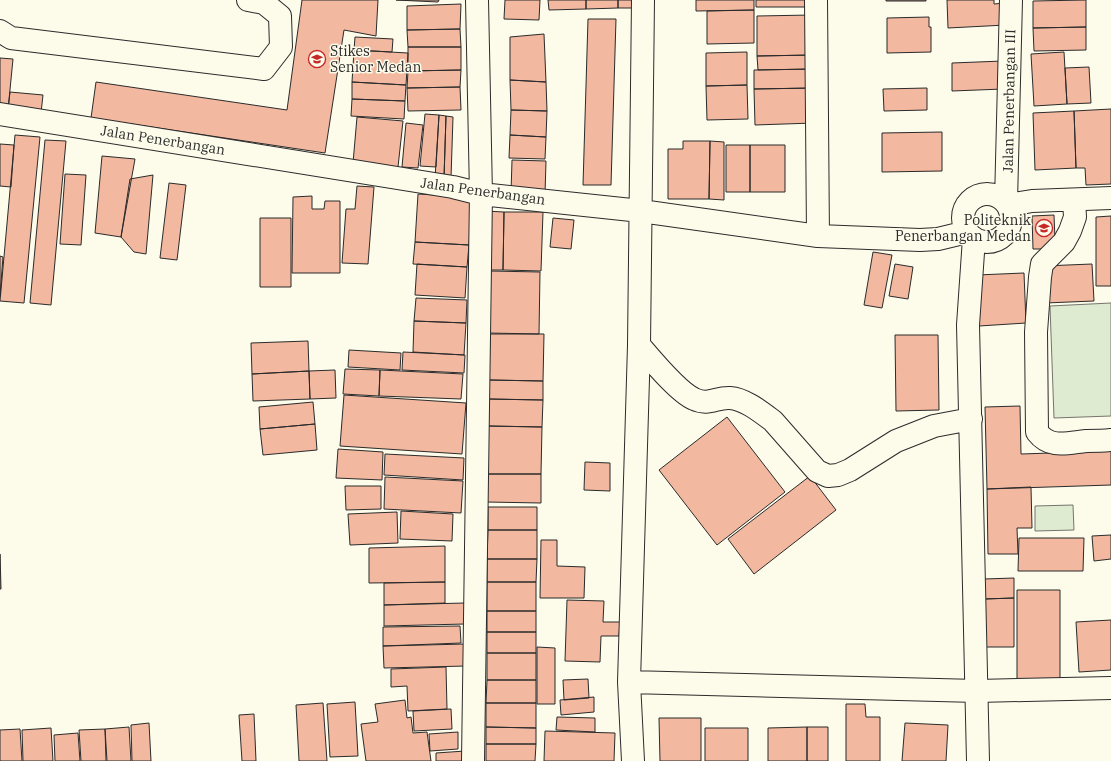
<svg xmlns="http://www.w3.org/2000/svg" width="1111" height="761" font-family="'IBM Plex Serif',serif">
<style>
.green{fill:#deebd1;stroke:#74746e}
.building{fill:#f2b8a0;stroke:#2b2b2b}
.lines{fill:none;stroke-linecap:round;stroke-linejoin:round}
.minor-casing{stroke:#2b2b2b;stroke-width:24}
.minor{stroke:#fdfbea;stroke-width:22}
.labels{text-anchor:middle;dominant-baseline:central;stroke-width:3;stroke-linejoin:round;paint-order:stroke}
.poi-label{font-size:14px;fill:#2b2b2b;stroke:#fdfbea;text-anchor:start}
.street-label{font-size:14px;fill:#2b2b2b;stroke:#fdfbea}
</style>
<rect width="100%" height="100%" fill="#fdfbea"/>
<!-- green -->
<path class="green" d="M1111,303V416L1054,418L1050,306Z
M1073,505L1074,530L1035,531V506Z"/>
<!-- building -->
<path class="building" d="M302,0H378L376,36L344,30L325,153L91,118L96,82L287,110Z
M396,0H439L438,2Z
M505,0H540L539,20L504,19Z
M548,0H586V9L549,10Z
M586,0H618V8L586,9Z
M618,0H638V8H618Z
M696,0H754V10L696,11Z
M756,0H814V7H756Z
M886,0H926V1H886Z
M947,0H994V4L1005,3L1006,25L948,28Z
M1086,0V27L1033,28V1Z
M461,4L460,29L407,30V6Z
M754,10V43L707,44V11Z
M812,15L813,55L757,56V16Z
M929,17V27H931V52L887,53V18Z
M588,19H616L611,185H583Z
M1086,27V50L1034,51L1033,28Z
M460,29L461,47H408L407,30Z
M544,34L546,82L510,80V37Z
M355,37L393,39L392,52L354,50Z
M408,47H461V70L408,71Z
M354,50L408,53L406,85L352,82Z
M747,52V85L706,86V53Z
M1064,52L1067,104L1034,106L1031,54Z
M813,55V69L758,70L757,56Z
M0,58L13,59L8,110L0,109Z
M1003,61V89L952,91V63Z
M1089,67L1091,103L1067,104L1065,68Z
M813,69V88L754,89V70Z
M461,70L460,87L407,88L408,71Z
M510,80L546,82L547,111L511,110Z
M352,82L406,85L405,101L352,99Z
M747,85L748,119L707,120L706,86Z
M460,87L461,110L408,111L407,88Z
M813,88L814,123L755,125L754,89Z
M927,88V110L884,111L883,89Z
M10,92L43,95L41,113L8,110Z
M352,99L405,101L404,119L351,116Z
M1111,109V184L1086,185L1085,168H1076L1074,111Z
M511,110L547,111L546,137L510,135Z
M1074,111L1076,168L1035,170L1033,113Z
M425,114L439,115L436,167L420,166Z
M439,115L446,116L444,178H435Z
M446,116L453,117L451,178H444Z
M357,117L403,121L398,167L353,163Z
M406,123L423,125L418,168L402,167Z
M942,132V171L882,172V133Z
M15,135L40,137L24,303L0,301Z
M510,135L546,137L545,159L509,158Z
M45,140L66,141L51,305L30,303Z
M683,141H710L709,199H668V149H683Z
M710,141L724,142V200L709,199Z
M0,144L14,145L11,187L0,186Z
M726,145H750V192H726Z
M750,145H785V192H750Z
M102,156L135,159L121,237L95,233Z
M512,160L546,161L545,194L511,193Z
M65,174L86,175L81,245L60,244Z
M153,175L146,254L134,252L121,237L130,179Z
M169,183L186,185L177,260L160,258Z
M357,186L374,187L368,264L342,263L346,209H355Z
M418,194L472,197L469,245L415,242Z
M312,196V209H324L325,201H340V273H292L293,197Z
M485,211L504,212L503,270H484Z
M504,212H543L541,271L503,270Z
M1054,215L1055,240L1049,241V249H1033L1032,216Z
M1111,216V286H1096V217Z
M260,218H291V287H260Z
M553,218L574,220L571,249L550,247Z
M415,242L469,245L467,267L413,264Z
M873,252L892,255L882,308L864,305Z
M0,256L3,257L0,296Z
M417,264L467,267L465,298L415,295Z
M895,264L913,267L908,299L889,296Z
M1092,264L1094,301L1045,303L1043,266Z
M489,271L540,272L539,334L487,333Z
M1024,273L1026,323L979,326L977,275Z
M416,298L467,300L466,323L414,321Z
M414,321L466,323L464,355L413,352Z
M490,334H544L543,381L489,380Z
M895,335H938L939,410L896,411Z
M308,341L309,371L252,374L251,343Z
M349,350L401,353L400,370L348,367Z
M403,352L465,355L464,373L402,370Z
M345,369L380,370L379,396L343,394Z
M335,370L336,398L310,399L309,371Z
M380,370L463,374L461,399L379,396Z
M309,371L310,399L253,401L252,374Z
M489,380L543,381V400L488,399Z
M344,395L466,403L462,454L340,446Z
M488,399L543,400L542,427L488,426Z
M313,402L315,424L260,429L259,407Z
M1020,406L1021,454L1111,451V485L987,489L985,407Z
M727,417L785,492L717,545L659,470Z
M315,424L317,450L263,455L260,429Z
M488,426L542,427L541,474H487Z
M338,449L383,452L382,480L336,478Z
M385,454L464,458L463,480L384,475Z
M585,462L610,463V491L584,490Z
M487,474H541V503L486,502Z
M810,476L836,510L754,574L728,539Z
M385,477L463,481L461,513L384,509Z
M345,486H381V509L346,510Z
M1031,487L1032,528H1017L1018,554H988L987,489Z
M488,507H537V530H488Z
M401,511L453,514L452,541L400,539Z
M397,512L398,543L350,545L348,514Z
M488,530H537V559H487Z
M1111,535V559L1094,561L1092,536Z
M1019,538H1084L1083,571H1018Z
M541,540H557V566L585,567L584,598H540Z
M445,546V582L369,583V548Z
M0,554L1,589H0Z
M487,559H537L536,582H487Z
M1014,578V598L984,599V579Z
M445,582V603L384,605V583Z
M487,582H536V611H487Z
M1017,590H1060V684L1017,685Z
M1014,598V647H984V599Z
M567,600L604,601L603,622H620L619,636H601L600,662L565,661Z
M465,603V624L384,626V605Z
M487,611H536V632H487Z
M1111,620V670L1079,672L1076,622Z
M460,626L461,643L383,646V627Z
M487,632H536V653H487Z
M466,644V666L384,668L383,646Z
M537,647L555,648V704H537Z
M487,653H536V680H487Z
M446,667L447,709L408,711L407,686L391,687V669Z
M588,679L589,698L564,700L563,680Z
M487,680H536V703H486Z
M594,697V712L561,715L560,700Z
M405,700L407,718L411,717L413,733L427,732L431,761H366L361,724L378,722L375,704Z
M355,702L358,756L330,757L327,704Z
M323,703L327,761H299L296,705Z
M486,703H536V728L486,727Z
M846,704H865L866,717H880V761H846Z
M451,709L452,729L414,731L413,711Z
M254,714L256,761H242L239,715Z
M557,717L595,718V732L556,730Z
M659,718H701V761H660Z
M149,723L151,761H132L131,725Z
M905,723L948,725L946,761H902Z
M129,727L131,761H107L105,729Z
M486,727L536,728V744H486Z
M807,727V761H768V728Z
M807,727H828V761H807Z
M51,728L53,761H23L22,730Z
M705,728H748V761H705Z
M20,729L22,761H0V730Z
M105,729L106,761H81L79,730Z
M545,731L615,733L614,761H544Z
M458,732V749L430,751L429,734Z
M78,733L80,761H55L54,735Z
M486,744H536L535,761H486Z
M465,751L466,761H436V753Z"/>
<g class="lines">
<!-- minor casing -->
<g class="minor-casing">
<path id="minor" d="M816,0L818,236
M0,31L11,38L264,69L281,47L280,16L264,3L248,0
M0,114L453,187L481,194L641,211L818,236L920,240L938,239L967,232
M963 218a24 24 0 1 1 48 0a24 24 0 1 1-48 0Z
M1074,200L1075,217L1070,231L1064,242L1042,264L1040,277L1036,332L1037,432C1050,449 1067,443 1086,441C1094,441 1103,441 1111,440
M1006,202L1011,0
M1009,205L1032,201L1111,198
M974,238L968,325L978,761
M639,345C651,359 678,392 694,399C709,406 716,397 730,398C745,399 761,412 773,421L817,471L828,476L838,475L850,470L896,441L934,426L971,419
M629,682L977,691L1111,688
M473,761L481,194L477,0
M633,761L629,682L639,345L643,0"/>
</g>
<!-- minor -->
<use href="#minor" class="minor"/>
</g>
<!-- icons -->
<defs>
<g id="university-ring" transform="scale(0.9)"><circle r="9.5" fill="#fdfbea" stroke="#c62828" stroke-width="1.5"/><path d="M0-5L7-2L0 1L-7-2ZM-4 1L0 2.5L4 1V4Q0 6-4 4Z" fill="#c62828"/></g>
</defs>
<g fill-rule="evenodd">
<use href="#university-ring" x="317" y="59"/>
<use href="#university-ring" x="1044" y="228"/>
</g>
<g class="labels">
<!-- poi labels -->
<g class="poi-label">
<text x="330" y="51">Stikes<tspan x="330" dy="16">Senior Medan</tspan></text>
<text x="1031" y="220" text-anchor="end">Politeknik<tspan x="1031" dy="16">Penerbangan Medan</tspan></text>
</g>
<!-- street labels -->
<g class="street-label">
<text transform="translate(1009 101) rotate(-89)">Jalan Penerbangan III</text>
<text transform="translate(163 140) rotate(9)">Jalan Penerbangan</text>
<text transform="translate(483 191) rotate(8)">Jalan Penerbangan</text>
</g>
</g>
</svg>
